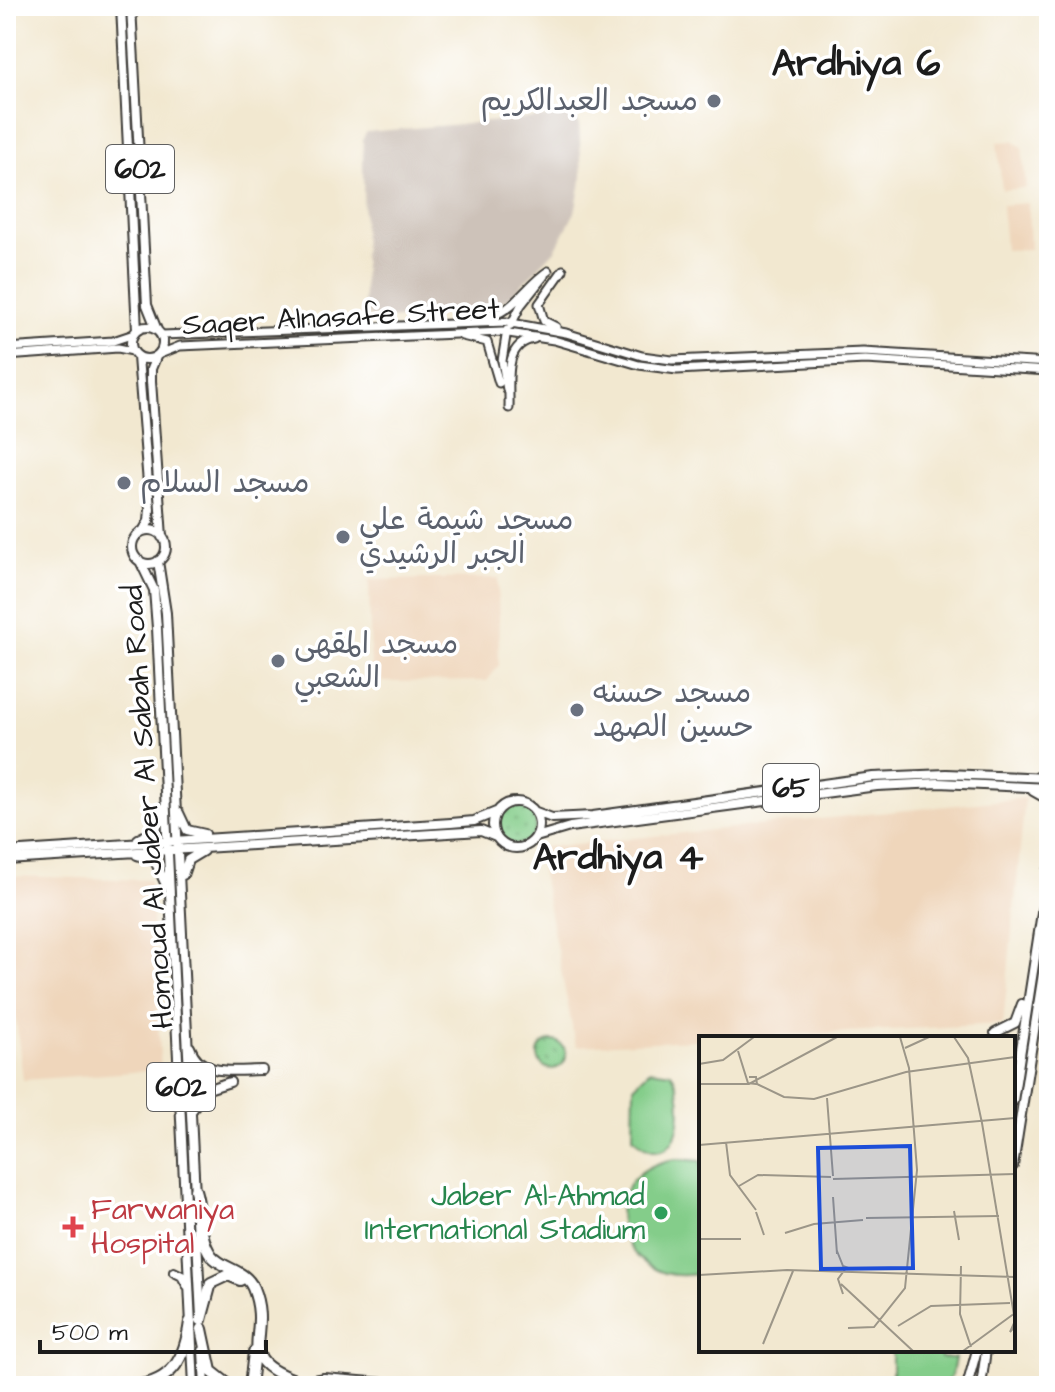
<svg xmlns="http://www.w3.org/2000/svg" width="1055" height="1392" font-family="'Architects Daughter','Playpen Sans Arabic',sans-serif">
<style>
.built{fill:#efd6bb}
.industrial{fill:#cdc2b9}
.grass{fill:url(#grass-dots);stroke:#507453;stroke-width:2}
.park{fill:#84cd8a;stroke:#507453;stroke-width:2}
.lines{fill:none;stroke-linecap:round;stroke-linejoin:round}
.secondary-casing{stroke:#3c3b37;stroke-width:11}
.primary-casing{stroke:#3c3b37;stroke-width:12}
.highway-casing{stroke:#3c3b37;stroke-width:14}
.secondary{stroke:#fff;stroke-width:7}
.primary{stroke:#fff;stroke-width:8}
.highway{stroke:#fff;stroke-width:10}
.highway-bridge-casing{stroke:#3c3b37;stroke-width:14;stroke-linecap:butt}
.highway-bridge{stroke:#fff;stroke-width:10}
.worship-dot{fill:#6b7280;stroke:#fff;stroke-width:3}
.leisure-dot{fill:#2e9e5b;stroke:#fff;stroke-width:3}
.health-dot{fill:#e0444e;stroke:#fff;stroke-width:3}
.labels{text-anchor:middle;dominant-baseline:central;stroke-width:7;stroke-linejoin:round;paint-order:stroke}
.shield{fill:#fff;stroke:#606060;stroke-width:2}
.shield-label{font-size:28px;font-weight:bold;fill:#1c1c1c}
.worship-label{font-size:30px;fill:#5b616d;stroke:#fff;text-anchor:start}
.street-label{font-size:30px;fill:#1c1c1c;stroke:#fff}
.leisure-label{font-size:30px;fill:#27864d;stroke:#fff;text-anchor:end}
.health-label{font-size:30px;fill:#be3a42;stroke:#fff;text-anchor:start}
.district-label{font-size:38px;font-weight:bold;fill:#1c1c1c;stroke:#fff}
.inset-road{fill:none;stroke:#9c9688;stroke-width:2}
.view{fill:#1d4ed8;fill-opacity:0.15;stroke:#1d4ed8;stroke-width:4}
.inset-edge{fill:none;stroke:#1c1c1c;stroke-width:4}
</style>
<defs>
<pattern id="grass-dots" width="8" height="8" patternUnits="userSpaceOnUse" patternTransform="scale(2)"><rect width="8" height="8" fill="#84cd8a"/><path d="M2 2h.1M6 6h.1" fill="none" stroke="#71af76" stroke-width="1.8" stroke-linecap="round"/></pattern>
</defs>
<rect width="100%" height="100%" fill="#fff"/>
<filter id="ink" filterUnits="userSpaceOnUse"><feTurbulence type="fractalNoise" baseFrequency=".0125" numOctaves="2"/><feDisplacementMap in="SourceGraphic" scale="16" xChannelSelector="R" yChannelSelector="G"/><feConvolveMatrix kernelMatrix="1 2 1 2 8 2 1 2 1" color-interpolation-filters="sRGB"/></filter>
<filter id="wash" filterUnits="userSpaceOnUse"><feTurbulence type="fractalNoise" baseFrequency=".006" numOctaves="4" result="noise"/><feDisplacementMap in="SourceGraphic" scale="32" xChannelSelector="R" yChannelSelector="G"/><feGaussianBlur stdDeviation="1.8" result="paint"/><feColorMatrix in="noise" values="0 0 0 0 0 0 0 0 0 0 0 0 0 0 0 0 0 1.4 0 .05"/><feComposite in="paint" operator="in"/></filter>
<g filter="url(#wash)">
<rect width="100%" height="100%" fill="#f2e8d0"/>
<!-- built -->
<path class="built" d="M1013,141L1022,147L1026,188L1002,190L997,142Z
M1028,203L1030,249L1005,250L1002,205Z
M498,578L499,665L487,681L383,682L371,671L369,580Z
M1025,798L1003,1024L576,1046L537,848Z
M6,876L150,880L161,1070L23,1080L6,933Z"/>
<!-- industrial -->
<path class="industrial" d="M571,115L579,124L582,176L575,212L555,250L511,296L488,310L379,320L369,316L364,307L363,139L366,132Z"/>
<!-- grass -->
<path class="grass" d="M496 824a20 20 0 1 1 40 0a20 20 0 1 1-40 0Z
M538 1055a14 14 0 1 1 28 0a14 14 0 1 1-28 0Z"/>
<!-- park -->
<path class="park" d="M650,1070L671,1073C685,1089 686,1165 647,1148C641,1146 637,1140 633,1137L634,1086Z
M676,1159L701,1161V1273C617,1293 583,1173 676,1159Z
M892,1350H941V1358H955L952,1375L944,1386H892Z"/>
</g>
<g filter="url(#ink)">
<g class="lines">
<!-- secondary casing -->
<g class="secondary-casing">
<path id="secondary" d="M483,318C512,315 525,286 548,271
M511,325L521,305L544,276
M556,327L544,321L539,304L563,270
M507,330L502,361L507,390
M162,335L506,322L566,333L642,356L672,360L863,352L1049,363
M462,336L487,342L499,383
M6,348L113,341L134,334
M160,354L180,346L502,332L554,340L639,365L677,370L865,360L1049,371
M6,356L118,348L133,351
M509,408C510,383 502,344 534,339"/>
</g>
<!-- primary casing -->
<g class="primary-casing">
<path id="primary" d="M121,6L137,330
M131,6L147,305L157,330
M131 343a16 16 0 1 1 32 0a16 16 0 1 1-32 0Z
M138,357L150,509L149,521L143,531
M156,357L151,369V381L162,537
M132 547a17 17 0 1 1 34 0a17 17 0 1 1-34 0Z
M140,561L154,590L157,628L194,1386
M158,561L166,613L195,1194
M1033,791L1049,800
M493 825a23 23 0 1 1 46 0a23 23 0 1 1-46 0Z
M536,812L552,818L593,816L873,777L946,774L1049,778
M179,813L187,830L205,834
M536,837L570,827L877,786L939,783L1049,788
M138,839L156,830L161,809
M6,852L451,823L474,821L496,812
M137,855L155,861L166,885
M6,860L481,831L496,837
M183,875L188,860L203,851
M995,1033L1015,1023L1022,1004
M190,1047C201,1078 236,1070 262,1070
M1013,1101L1049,867
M193,1109L202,1091L230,1082
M1013,1166L1049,935
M196,1219L201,1317
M174,1272L182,1276L187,1285
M203,1351L205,1386
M967,1386L977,1350
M981,1386L986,1350"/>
</g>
<!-- highway casing -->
<g class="highway-casing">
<path id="highway" d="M195,1190C202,1211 198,1237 211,1255C223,1270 245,1269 253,1288C274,1340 227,1358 303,1383
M201,1320L211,1283L228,1275L240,1280
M202,1329L211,1371L230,1386
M134,1386C173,1382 185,1358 190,1322
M250,1386L254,1352"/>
</g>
<!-- secondary -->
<use href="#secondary" class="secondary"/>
<!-- primary -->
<use href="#primary" class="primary"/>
<!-- highway -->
<use href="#highway" class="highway"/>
<!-- highway-bridge casing -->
<g class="highway-bridge-casing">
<path id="highway-bridge" d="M287,1386L324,1379L407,1386"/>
</g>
<!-- highway-bridge -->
<use href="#highway-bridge" class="highway-bridge"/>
</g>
</g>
<!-- markers -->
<g class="worship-dot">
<circle cx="714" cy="101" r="8"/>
<circle cx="124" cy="483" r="8"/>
<circle cx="343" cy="537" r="8"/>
<circle cx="278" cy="661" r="8"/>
<circle cx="577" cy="710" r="8"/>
</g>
<circle class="leisure-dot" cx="661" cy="1213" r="8"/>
<path class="health-dot" d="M69 1215h8v8h8v8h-8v8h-8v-8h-8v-8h8z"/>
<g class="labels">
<!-- shield labels -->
<g class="shield">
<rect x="106" y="145" width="68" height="48" rx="6"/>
<rect x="763" y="764" width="56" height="48" rx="6"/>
<rect x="147" y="1063" width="68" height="48" rx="6"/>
</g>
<g class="shield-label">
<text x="140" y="169">602</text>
<text x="791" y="788">65</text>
<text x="181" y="1087">602</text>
</g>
<!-- worship labels -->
<g class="worship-label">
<text x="698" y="101" text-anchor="end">مسجد العبدالكريم</text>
<text x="140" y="483">مسجد السلام</text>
<text x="359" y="520">مسجد شيمة علي<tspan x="359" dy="34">الجبر الرشيدي</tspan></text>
<text x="294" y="644">مسجد المقهى<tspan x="294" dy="34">الشعبي</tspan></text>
<text x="593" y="693">مسجد حسنه<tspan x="593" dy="34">حسين الصهد</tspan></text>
</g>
<!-- street labels -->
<g class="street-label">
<text transform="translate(341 317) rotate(-3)">Saqer Alnasafe Street</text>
<text transform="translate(148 807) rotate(-94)">Homoud Al Jaber Al Sabah Road</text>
</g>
<!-- leisure labels -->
<g class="leisure-label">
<text x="645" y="1196">Jaber Al-Ahmad<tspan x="645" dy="34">International Stadium</tspan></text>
</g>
<!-- health labels -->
<g class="health-label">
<text x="91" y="1210">Farwaniya<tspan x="91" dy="34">Hospital</tspan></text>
</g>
<!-- district labels -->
<g class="district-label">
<text x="856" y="64">Ardhiya 6</text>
<text x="618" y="858">Ardhiya 4</text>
</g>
</g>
<!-- overview -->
<g transform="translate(699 1036)">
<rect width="316" height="316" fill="#f2e8d0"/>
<path class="inset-road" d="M255,1L269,22L283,87L316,285L311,296L316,290M206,12L230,1M39,15L49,47L58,48L57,41H50M0,28L24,24L55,1M0,48H50L138,1M58,48L85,61L115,63L207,36L316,21M128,62L134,140M27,106L31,139L57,174M0,109L316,82M134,143L316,138M40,150L59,139L132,141M134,161L138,218M255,175L260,204M57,176L65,199M167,182L300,180M86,197L115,188L164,184M0,203H42M138,215L144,230L152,233M262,230L261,278L272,311M0,239L88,234L316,241M142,248L214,315M144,258L139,243L147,232M199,290L232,270L311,267M149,292L175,291L206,252L218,134L210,32L201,1M64,308L94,235M264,315L316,277"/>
<path class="view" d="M211,110L214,232L122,233L119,112Z"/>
<rect width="316" height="316" class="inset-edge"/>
</g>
<!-- margin -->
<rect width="1055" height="1392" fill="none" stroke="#fff" stroke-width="32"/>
<!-- scale -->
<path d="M40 1340v12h226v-12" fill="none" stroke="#1c1c1c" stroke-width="4"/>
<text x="52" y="1340" font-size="24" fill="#1c1c1c" stroke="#ffffff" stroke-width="6" paint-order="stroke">500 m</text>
</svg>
